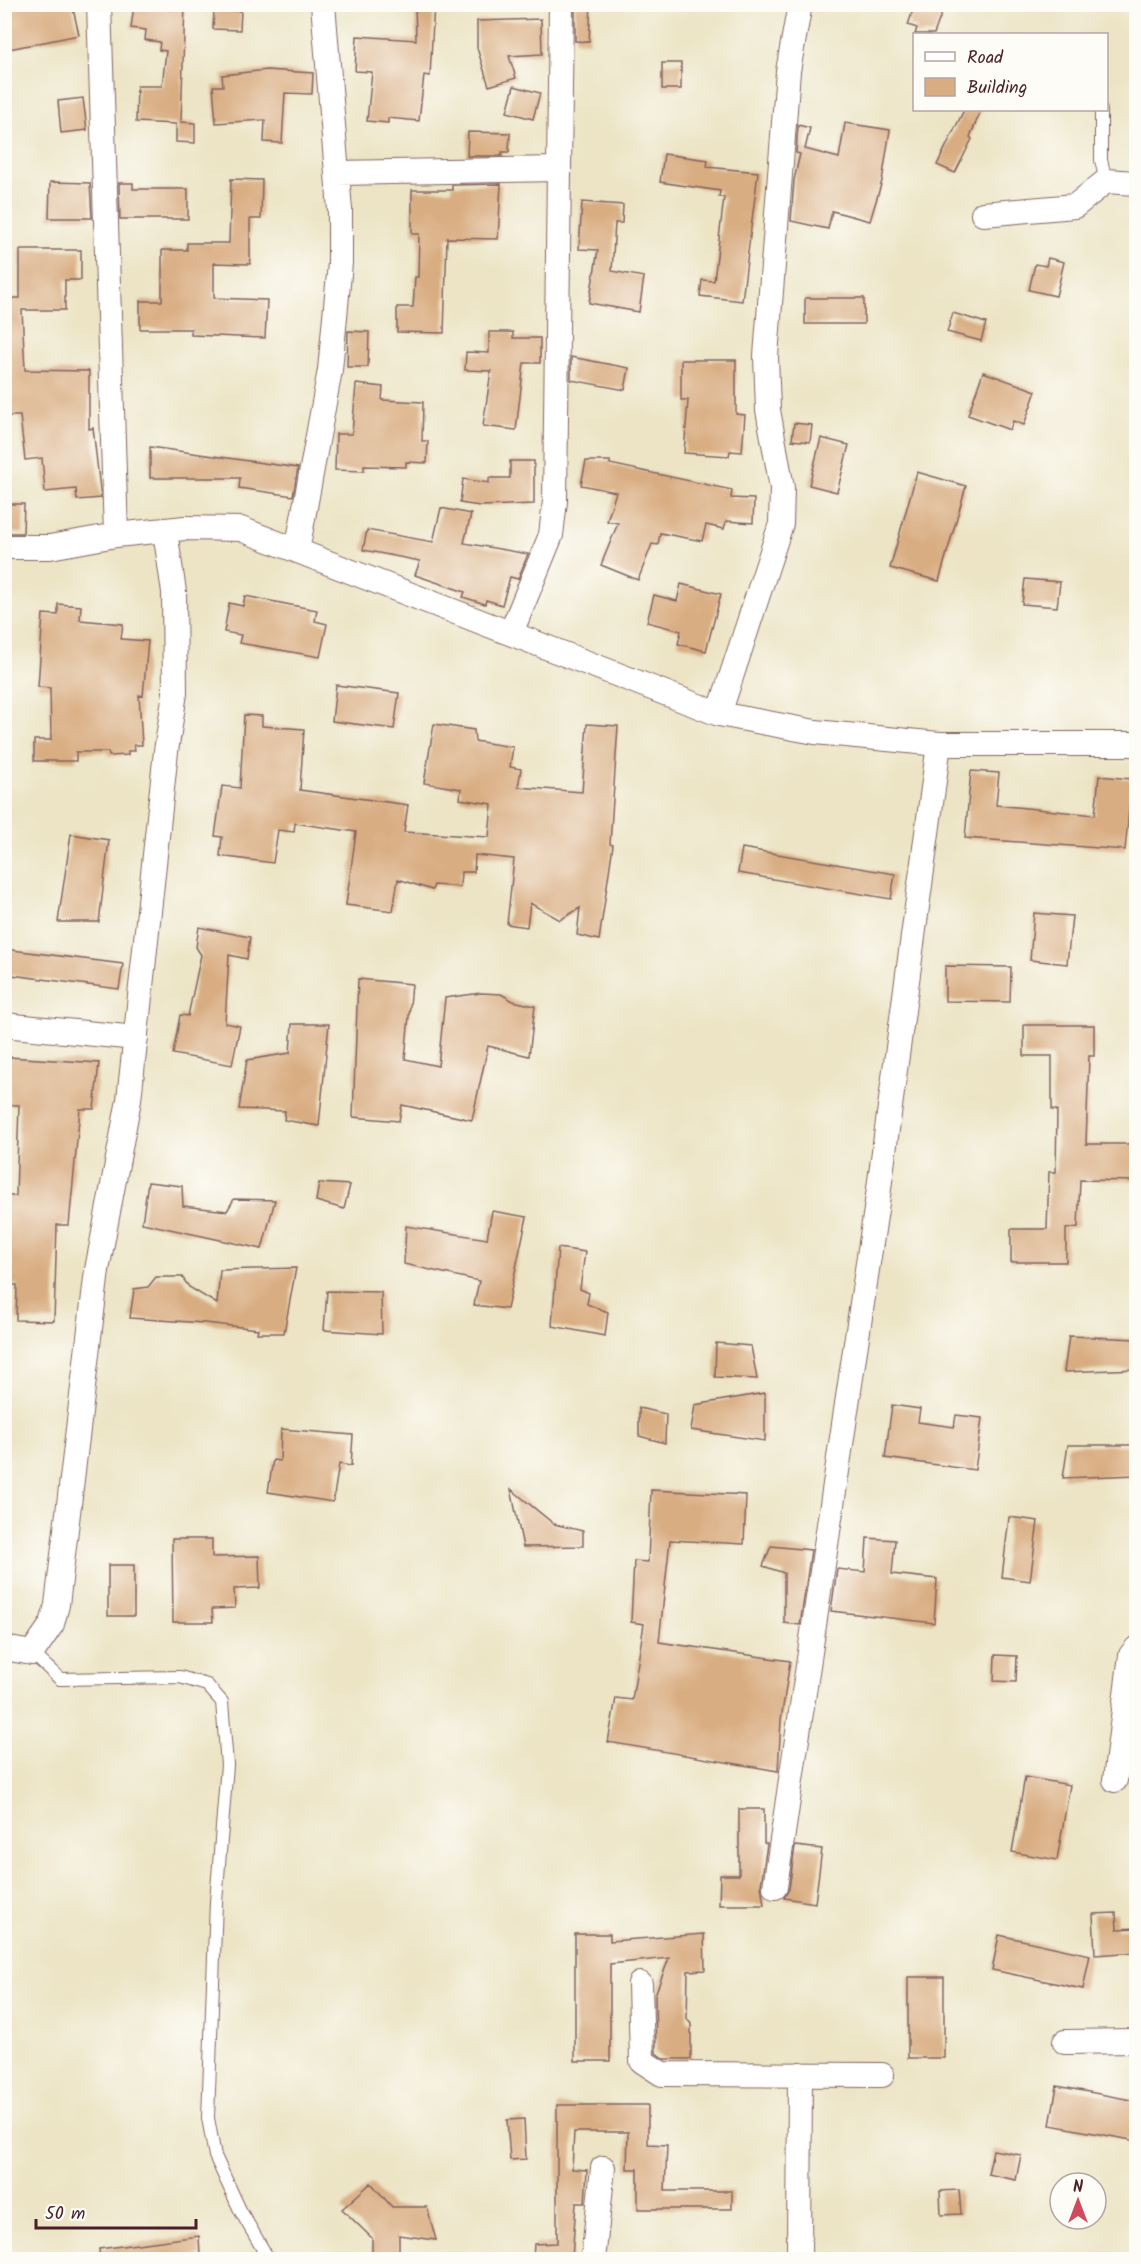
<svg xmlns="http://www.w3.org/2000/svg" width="1141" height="2264" font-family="Kalam,sans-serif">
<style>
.building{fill:#d9ad82}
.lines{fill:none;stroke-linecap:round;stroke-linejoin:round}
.lane-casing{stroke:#836461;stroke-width:14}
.street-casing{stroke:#836461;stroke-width:26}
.lane{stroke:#fff;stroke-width:12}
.street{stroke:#fff;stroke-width:24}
</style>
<rect width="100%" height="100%" fill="#fdfcf7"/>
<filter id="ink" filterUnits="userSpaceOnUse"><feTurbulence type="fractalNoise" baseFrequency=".0167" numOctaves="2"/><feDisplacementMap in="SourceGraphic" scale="12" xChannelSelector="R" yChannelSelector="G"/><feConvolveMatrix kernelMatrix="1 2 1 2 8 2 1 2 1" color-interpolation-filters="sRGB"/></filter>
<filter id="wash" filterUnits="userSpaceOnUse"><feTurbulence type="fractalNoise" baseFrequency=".008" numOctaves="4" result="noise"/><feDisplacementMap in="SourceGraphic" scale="24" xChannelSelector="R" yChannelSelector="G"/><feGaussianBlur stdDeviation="1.35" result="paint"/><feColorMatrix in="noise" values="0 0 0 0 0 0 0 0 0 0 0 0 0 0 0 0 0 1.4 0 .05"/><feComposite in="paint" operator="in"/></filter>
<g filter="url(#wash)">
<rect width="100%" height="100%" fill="#ece4c5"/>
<g id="blocks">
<!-- building -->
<path class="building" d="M4,4H72L79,35L4,50Z
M172,4L185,5L181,122L195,123V143L176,142V124L136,122L137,86H162L166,51L159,50L160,42L145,40L146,30L131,28L134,5L172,10Z
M415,4H434L430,76L424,75L419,121L388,118V123L367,121L372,72L355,71L357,36L416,40Z
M575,4H591L589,42L575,41Z
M915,4L942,12L934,34H915L917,28L908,25Z
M214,10L241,11L240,30L213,29Z
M541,19L542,54L509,56L516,78L489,86L477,48V21Z
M662,63H681V89H662Z
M267,70L313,73L312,94L285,93L282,143L264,142L265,120L216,123L213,86H223L222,75Z
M514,86L540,93L533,119L507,112Z
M83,98L87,130L61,133L58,101Z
M964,110H981L970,137L972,139L955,173L937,165Z
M845,123L890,130L882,181L870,221L832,211L828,229L791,221L794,180L800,154L796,153L798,125L810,128L805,149L839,158Z
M468,132L510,133L509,152H502V156H467Z
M664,154L708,160L707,167L758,172L742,301L700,296L702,280L714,281L724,197H719L720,191L660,182Z
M231,179L262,180L261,219H250V264L214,263V298L267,300L265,338L191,335V329H140V301H162V250H187V243H229Z
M50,182L90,183L92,218H49Z
M119,183H133V189H188V219H120Z
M501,184L498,239L447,238L444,333L397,332V307H413L415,277H418L419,234H412V190H452V185Z
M582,202L623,205L622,223H615L612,271L644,277L639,312L589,303L598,250L579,249Z
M20,250H81V280H65V310H22L25,370L89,371V429L93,428L101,498L77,500L76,489L45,492L42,458L25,460L20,416H4V298H20Z
M1048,258L1064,262L1056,296L1029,290L1035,264L1046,266Z
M805,298H864V324H805Z
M953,313L986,323L981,341L947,332Z
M348,331L369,332L368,367H347Z
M489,332H513V338H540V363H524L516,430L483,426L491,371L465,370L466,352L489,353Z
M571,357L629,368L625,390L571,380Z
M681,360H736V414L745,415L742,452L730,451L729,456L684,453L688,400H681Z
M983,372L1036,391L1024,425L1013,421L1010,430L968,415Z
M356,384L383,387L382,400L423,402L422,441H428L427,463L406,462V467L364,466V471L335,470L336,434H352Z
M794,423L812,425L810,442L792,440Z
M821,438L849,445L837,492L809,485Z
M150,447L298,468L293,496L239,488L240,478H150Z
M510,461H534V504L480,506L460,503L463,479L489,483V478H510Z
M586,461H610V464L732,490L731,498L754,499L753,523L726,521L724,529L706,525L702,541L660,533L658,545L652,544L638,580L601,565L618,523L607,521L616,492L581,485Z
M917,472L966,486L939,581L890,568Z
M4,504H24L23,533H4Z
M441,508L471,514L464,543L528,554L518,579L510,577L502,605L486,600L485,604L463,597L465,592L415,575L420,561L363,550L367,530L433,542Z
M1025,579L1060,582L1057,607L1022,604Z
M681,584L721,594L706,651L678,644L681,631L647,622L654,595L677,601Z
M245,596L317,610L315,621L327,624L320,657L239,643L241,635L224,632L229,603L243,606Z
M58,604L81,606L80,620L123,624L121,639L148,641L143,696L139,695L142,745H134L135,751H128V755L109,756L108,752H76V761H34V740H51L50,688L38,687L43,614L58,615Z
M336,685L399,693L394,729L332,721Z
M244,715L262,716V726L304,729L300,790L408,805L404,832L489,837L492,804L460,799L461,789L424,783L434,724L474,730L475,741L513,747L510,767L521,769L518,787L582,792L587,724L618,726L610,844L613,845L599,940L577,935L580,908L560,920L530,903L527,927L507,924L514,859L475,855L474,872H461L460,887L434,885L432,890L398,879L393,911L346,905L356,832L295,823L294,832L278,830L273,863L220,856L222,837L215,836L222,786L240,788Z
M971,771L999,773L996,805L1095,815L1099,776L1132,779L1125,850L965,838Z
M71,834L109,840L99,922H58Z
M742,848L895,874L891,899L738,873Z
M1034,913L1072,916L1067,964L1030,960Z
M199,927L250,937L247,959L229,955L225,1023L240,1026L232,1065L173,1054L180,1015L188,1016L201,955L196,947Z
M4,949L123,964L119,989L4,974Z
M945,966L1011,967L1010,1002L945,1001Z
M358,979L412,984L405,1059L438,1066L445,998L481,993L501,994L513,1001L535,1006L529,1056L488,1046L472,1120L402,1105L399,1121L353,1117Z
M292,1024H329L319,1126L284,1120L285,1111L239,1109L247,1060L290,1053Z
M1024,1025H1094V1056H1089L1086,1144H1137V1181L1080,1180L1078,1227L1066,1229V1262H1011V1229H1047L1049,1172H1056L1057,1110H1052V1056H1024Z
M8,1057L99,1063L94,1109H80L69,1225H57L54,1321L16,1320L17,1285H4V1196H16L19,1105H9Z
M148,1182L182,1186L183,1206L227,1211L234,1199L275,1200L262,1249L142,1223Z
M319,1183L350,1185L344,1209L316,1201Z
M492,1211L527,1217L507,1309L474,1305L479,1281L404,1264L406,1226L487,1239Z
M558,1248L585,1252L580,1289L589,1293L587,1304L608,1312L605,1336L552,1326Z
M296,1268L284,1333H257L258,1329L205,1323L130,1318L134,1289L148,1287L156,1277H182L189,1287L217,1304L220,1270Z
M327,1291L381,1292L382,1334L324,1330Z
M1069,1336L1137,1339V1369L1064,1372Z
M716,1343L751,1346L757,1379L715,1377Z
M765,1393V1441L691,1430L695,1405Z
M892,1405L920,1409L918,1422L954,1427L956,1415L982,1418L975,1470L885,1458Z
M639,1408L666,1414L665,1443L639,1436Z
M281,1429L353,1435L351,1466L339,1464L333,1502L268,1492L273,1460L280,1461Z
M1068,1445H1137V1475L1063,1478Z
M511,1489L554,1524L583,1531V1546L523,1547Z
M651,1490L746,1495L744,1544L670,1540L659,1642L790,1661L781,1720L778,1771L608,1742L616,1698L632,1700L644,1624L631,1622L634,1561L648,1562Z
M1009,1517L1038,1521L1030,1581L1002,1577Z
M867,1538L895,1540L892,1574L937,1579L934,1623L831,1611L837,1569L865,1572Z
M172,1539H212V1557L259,1556L260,1588L234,1589L235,1608L212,1609L213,1622H173Z
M771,1546L811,1550L800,1625L784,1623V1573L763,1566Z
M108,1565H134V1616H108Z
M995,1655L1017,1656L1016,1682L994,1681Z
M1025,1777L1070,1785L1057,1860L1012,1852Z
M739,1809H764V1843L767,1844L761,1885L764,1905H719L720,1875H739Z
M795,1846L822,1849L815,1903L784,1898L789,1889Z
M1116,1913L1117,1929L1137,1928V1952L1095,1955L1093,1914Z
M575,1934H610V1941L704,1934L705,1970L688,1971L687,2019L691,2024V2059H664L656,2053L655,1995L669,1958L610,1964V2061H575Z
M999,1935L1090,1955L1083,1989L992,1970Z
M908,1977H944V2058H908Z
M1057,2086L1137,2101V2141L1050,2125Z
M557,2105H648V2144L667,2145L665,2191H732V2209H638V2169H627L628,2132H574L572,2169L587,2170L585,2203H576L572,2259H533L534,2244L557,2243Z
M524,2119L526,2159L510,2160L507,2120Z
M993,2150L1021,2155L1016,2180L988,2174Z
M371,2183L392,2207H427L436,2240L399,2235V2259H372V2238L342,2209Z
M959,2190L961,2214L941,2215L940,2191Z
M199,2236L200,2256L165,2259H100L99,2249Z"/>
</g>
</g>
<g filter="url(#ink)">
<use href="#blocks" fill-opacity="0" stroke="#836461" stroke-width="1.5"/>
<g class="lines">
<!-- lane casing -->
<g class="lane-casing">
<path id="lane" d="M1101,110V160L1106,181
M32,1653L60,1679L180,1677L207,1685L222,1702L227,1765L216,1902L208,2118L215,2156L240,2210L269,2260"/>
</g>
<!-- street casing -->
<g class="street-casing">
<path id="street" d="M99,4L116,535
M337,173L559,169
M983,214L1075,206L1106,181L1136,183
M4,547H50L116,535L185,528L241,529L719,714L815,732L939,744H1136
M297,551L330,370L340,263V210L323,4
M511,633L551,535L555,501L561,4
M719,714L781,524L782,488L768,410L766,356L788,71L800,4
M4,1025L136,1038
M4,1648L32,1653L52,1624L57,1605L97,1270L129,1100L166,751L175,693L174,592L165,531
M1115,1780L1131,1655L1136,1649
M775,1887L878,1196L939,744
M640,1984L642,2061L662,2074L882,2075
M1065,2042L1136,2041
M593,2260L603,2168
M799,2260L800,2074"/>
</g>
<!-- lane -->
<use href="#lane" class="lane"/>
<!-- street -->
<use href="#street" class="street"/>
</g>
</g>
<!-- margin -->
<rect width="1141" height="2264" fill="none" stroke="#fdfcf7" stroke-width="24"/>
<!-- legend -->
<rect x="913" y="33" width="195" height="78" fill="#fdfcf7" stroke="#b5a4a5" stroke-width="1.5"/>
<rect x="925" y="52" width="30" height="9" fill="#ffffff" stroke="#b5a4a5" stroke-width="1.5"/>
<text x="967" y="63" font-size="18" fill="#4a1f2b">Road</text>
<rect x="925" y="78" width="30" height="18" fill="#d9ad82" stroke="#b5a4a5" stroke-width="1.5"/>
<text x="967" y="93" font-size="18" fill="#4a1f2b">Building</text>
<!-- north arrow -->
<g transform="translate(1078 2201)"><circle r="28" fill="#fdfcf7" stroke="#b5a4a5" stroke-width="1.5"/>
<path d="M0-4.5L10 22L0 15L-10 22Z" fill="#d1495b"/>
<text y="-9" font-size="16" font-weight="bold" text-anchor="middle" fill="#4a1f2b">N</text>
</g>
<!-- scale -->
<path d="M36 2219v9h160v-9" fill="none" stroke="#4a1f2b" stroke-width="3"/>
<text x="45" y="2219" font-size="18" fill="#4a1f2b" stroke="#fdfcf7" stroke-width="4.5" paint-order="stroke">50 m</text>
</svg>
